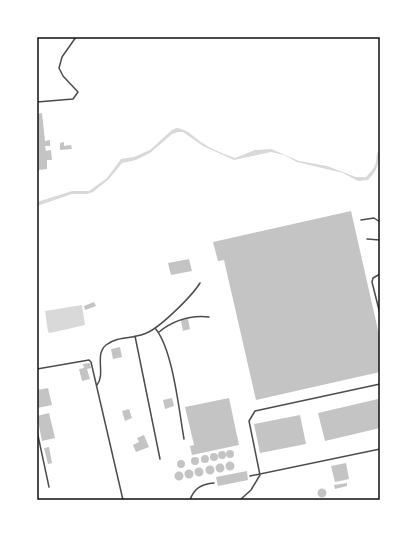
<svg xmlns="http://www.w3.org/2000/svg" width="417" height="537" font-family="Manrope,sans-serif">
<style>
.water{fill:#d9d9d9}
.building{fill:#c4c4c4}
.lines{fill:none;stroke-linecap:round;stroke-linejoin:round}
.service{stroke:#4c4c4c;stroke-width:1.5}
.neatline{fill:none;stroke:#111;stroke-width:1.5}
</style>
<rect width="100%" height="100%" fill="#fff"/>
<!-- water -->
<path class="water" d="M177,128C189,130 194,138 204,144C213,150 224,154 235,158L255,150L271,149L299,161L327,166L356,177H366C370,173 375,168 376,162C377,156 376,153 380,149C380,162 377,171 368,180L358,181L343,173L297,162L284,155L271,152L234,160L203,146L183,132H178L172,134L150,153L136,160L122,163L109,179L93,192L87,194H72L37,206V202L72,191H89L107,178L121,159L134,157L150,150L172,130Z
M82,305L85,325L50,333L48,332L45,311Z"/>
<!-- building -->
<path class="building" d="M42,113L45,141L50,140V146H45L46,151L51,150L52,160H47V169L37,170V114Z
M64,142V146L71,145L72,149L60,150V143Z
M351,211L380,339V372L256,400L224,260L218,261L213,242Z
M189,259L192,271L171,275L168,263Z
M94,302L96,306L85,310L84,306Z
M188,319L190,329L183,331L181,320Z
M120,347L122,357L113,359L111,349Z
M90,363L91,368L87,369L90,379L82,381L79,369L84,368L83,364Z
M48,388L52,405L37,408V390Z
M172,398L174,406L165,409L163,400Z
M229,398L239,445L192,455L190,446L194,445L185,407Z
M378,399L380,409V428L325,441L318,413Z
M129,409L132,418L125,421L122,411Z
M49,413L55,438L42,441L37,416Z
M300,415L306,444L260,453L254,424Z
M144,435L149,447L136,452L133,445L139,442L137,438Z
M49,447L52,463L48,464L44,448Z
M226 454a4 4 0 1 1 8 0a4 4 0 1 1-8 0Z
M218 455a4 4 0 1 1 8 0a4 4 0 1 1-8 0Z
M210 457a4 4 0 1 1 8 0a4 4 0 1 1-8 0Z
M201 459a4 4 0 1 1 8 0a4 4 0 1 1-8 0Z
M191 461a4 4 0 1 1 8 0a4 4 0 1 1-8 0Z
M177 464a4 4 0 1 1 8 0a4 4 0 1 1-8 0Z
M225.5 466a4.5 4.5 0 1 1 9 0a4.5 4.5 0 1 1-9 0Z
M346,463L349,479L335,482L331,466Z
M215.5 468a4.5 4.5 0 1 1 9 0a4.5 4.5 0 1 1-9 0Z
M205.5 470a4.5 4.5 0 1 1 9 0a4.5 4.5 0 1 1-9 0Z
M194.5 472a4.5 4.5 0 1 1 9 0a4.5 4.5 0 1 1-9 0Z
M184.5 474a4.5 4.5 0 1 1 9 0a4.5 4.5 0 1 1-9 0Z
M247,471L248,480L218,486L216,477Z
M174.5 476a4.5 4.5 0 1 1 9 0a4.5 4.5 0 1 1-9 0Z
M347,483V486L335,489L334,485Z
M317.5 493a4.5 4.5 0 1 1 9 0a4.5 4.5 0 1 1-9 0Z"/>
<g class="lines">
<!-- service -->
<path class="service" d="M37,102L73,99L78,92L63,76L59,68L62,57L76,37
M361,220L374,218L380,222
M367,239L380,240
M380,274L373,278L372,282L380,314
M155,328C173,349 179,411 184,439
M159,332C174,320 190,315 209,317
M135,336L160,459
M37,369L89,360L91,362L123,500
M97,385C106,374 94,355 106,345C118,336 131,339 144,334C158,330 192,296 200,283
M37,431L49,487
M250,476L380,449
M190,500C194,488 202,484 214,483
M240,500L251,490L260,475L249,421L255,411L380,384"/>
</g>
<!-- border -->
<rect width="417" height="537" fill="none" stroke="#ffffff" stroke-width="76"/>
<rect x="38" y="38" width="341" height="461" class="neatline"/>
</svg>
